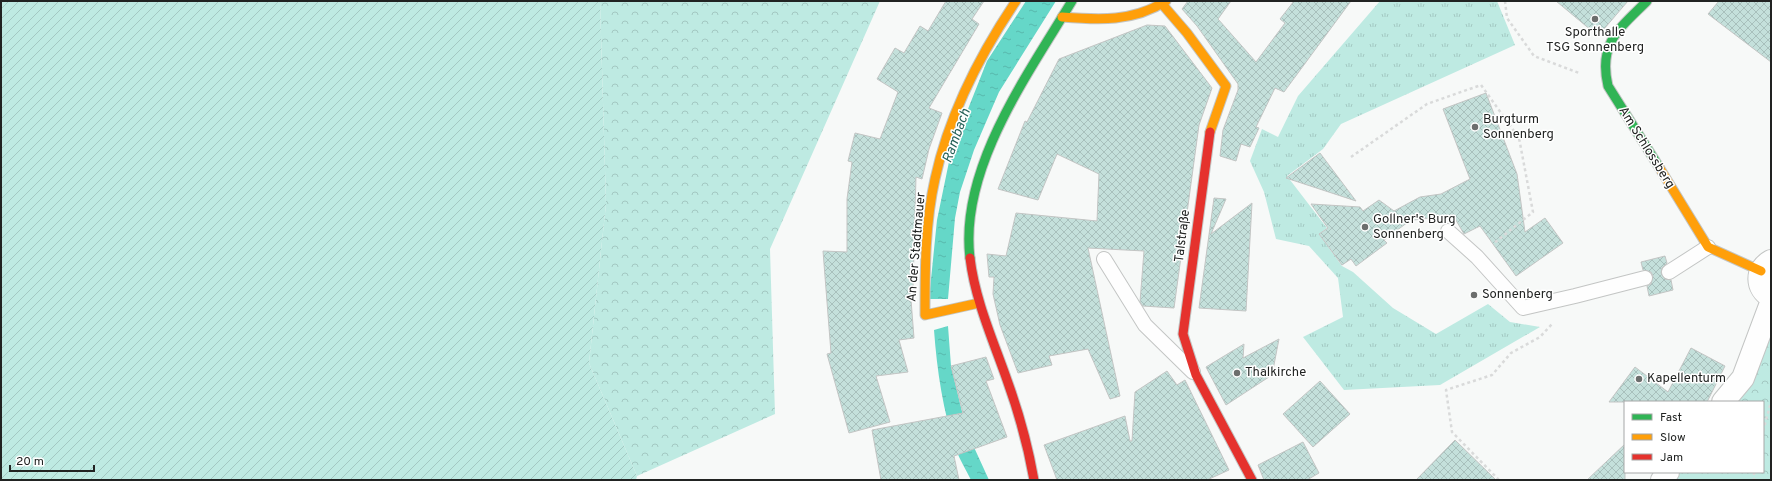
<svg xmlns="http://www.w3.org/2000/svg" width="1772" height="481" font-family="Overpass,sans-serif">
<style>
.grass{fill:url(#grass-tufts)}
.forest{fill:url(#forest-crowns)}
.garden{fill:url(#garden-furrows)}
.water{fill:url(#water-ripples)}
.building{fill:url(#building-cross-hatch);stroke:#c3c5c4}
.lines{fill:none;stroke-linecap:round;stroke-linejoin:round}
.lane-casing{stroke:#c3c5c4;stroke-width:16}
.street-casing{stroke:#c3c5c4;stroke-width:24}
.fast-casing{stroke:#c3c5c4;stroke-width:11}
.slow-casing{stroke:#c3c5c4;stroke-width:11}
.jam-casing{stroke:#c3c5c4;stroke-width:11}
.path{stroke:#d9dada;stroke-width:2.5;stroke-dasharray:3 3;stroke-linecap:butt}
.lane{stroke:#fefefe;stroke-width:14}
.street{stroke:#fefefe;stroke-width:22}
.fast{stroke:#30b455;stroke-width:9}
.slow{stroke:#ff9f0a;stroke-width:9}
.jam{stroke:#e5322d;stroke-width:9}
.poi-dot{fill:#6c6e6d;stroke:#fff;stroke-width:1.5}
.labels{text-anchor:middle;dominant-baseline:central;stroke-width:3;stroke-linejoin:round;paint-order:stroke}
.poi-label{font-size:13px;fill:#212322;stroke:#fff;text-anchor:start}
.street-label{font-size:13px;fill:#212322;stroke:#fff}
.water-label{font-size:14px;font-style:italic;fill:#246057;stroke:#fff}
</style>
<defs>
<pattern id="grass-tufts" width="24" height="20" patternUnits="userSpaceOnUse"><rect width="24" height="20" fill="#beeae2"/><path d="M3 7l-1-3M5 7V3M7 7l1-3M15 17l-1-3M17 17v-4M19 17l1-3" fill="none" stroke="#a3c8c2"/></pattern>
<pattern id="forest-crowns" width="20" height="18" patternUnits="userSpaceOnUse"><rect width="20" height="18" fill="#beeae2"/><path d="M2 6a3 3 0 1 1 6 0M12 15a3 3 0 1 1 6 0" fill="none" stroke="#a3c8c2"/></pattern>
<pattern id="garden-furrows" width="10" height="10" patternUnits="userSpaceOnUse"><rect width="10" height="10" fill="#beeae2"/><path d="M-1 1l2-2M0 10L10 0M9 11l2-2" fill="none" stroke="#a3c8c2"/></pattern>
<pattern id="water-ripples" width="26" height="14" patternUnits="userSpaceOnUse"><rect width="26" height="14" fill="#65d7c8"/><path d="M2 4q2-2 4 0t4 0M15 11q2-2 4 0t4 0" fill="none" stroke="#57b8ac"/></pattern>
<pattern id="building-cross-hatch" width="8" height="8" patternUnits="userSpaceOnUse"><rect width="8" height="8" fill="#c4e0db"/><path d="M0 0l8 8M0 8l8-8" fill="none" stroke="#a8c0bc"/></pattern>
</defs>
<rect width="100%" height="100%" fill="#f7f9f8"/>
<!-- grass -->
<path class="grass" d="M1380,1H1497L1515,45L1341,124L1323,149L1287,176L1327,228L1319,234L1342,266L1353,272L1393,308L1436,334L1488,304L1510,322L1540,327L1440,385L1344,390L1303,337L1343,317L1338,278L1309,246L1276,239L1264,192L1250,161L1262,129L1278,137L1298,96Z"/>
<!-- forest -->
<path class="forest" d="M600,1H880L770,249L775,414L637,476L589,363L606,204Z
M1771,333V480H1666L1672,472H1763V402H1727Z"/>
<!-- garden -->
<path class="garden" d="M1,1H600L606,204L589,363L637,476L636,480H1Z"/>
<!-- water -->
<path class="water" d="M1026,1H1056L999,92L974,150L960,192L955,218L948,299H929L937,220L951,152L987,61Z
M948,326L951,366L967,432L989,480H971C966,470 960,460 956,450C943,411 937,371 934,330Z"/>
<!-- building -->
<path class="building" d="M946,1H984L972,19L979,24L929,108L942,113L929,149L922,179L916,177L913,287H910L914,338L899,340L908,372L876,376L890,422L849,433L827,354L831,353L823,251L847,252V199L852,162L848,161L855,133L880,139L898,92L877,79L895,48L904,53L920,26L928,31Z
M1188,1H1231L1218,19L1256,62L1285,23L1280,19L1294,1H1351L1284,92L1275,88L1256,127L1259,128L1250,147L1241,144L1236,161L1220,156L1223,130L1238,90V84L1197,26L1182,9Z
M1556,1H1628L1598,36Z
M1719,1H1771V62L1708,14Z
M1147,25L1165,26L1212,88L1199,125L1174,308L1143,306L1140,302L1144,251L1088,248L1120,396L1110,399L1088,349L1049,356L1052,365L1018,373L1000,325L993,294L994,277H989L987,254L1006,256L1016,213L1097,221L1099,174L1057,154L1038,200L998,189L1025,121L1027,122L1059,59Z
M1486,93L1517,174L1525,232L1545,218L1563,243L1516,276L1480,226L1464,234L1453,215L1406,221L1408,222L1384,240L1387,243L1356,266L1351,259L1342,265L1319,234L1328,228L1311,204L1360,207L1363,211L1379,200L1394,211L1420,197L1441,194L1470,179L1443,109Z
M1320,153L1356,201L1286,178Z
M1214,198L1226,199L1211,234L1252,203L1246,311L1199,308Z
M1665,256L1667,263L1662,268L1661,273L1665,279L1671,280L1673,290L1649,296L1647,286L1651,284L1653,276L1651,272L1643,270L1641,262Z
M1279,339L1272,375L1226,405L1206,367L1244,344L1243,358Z
M1691,348L1725,366L1707,402H1609L1635,367L1668,392Z
M986,357L994,379L986,381L1007,437L954,456L959,480H881L872,430L963,413L951,366Z
M1167,371L1177,385L1185,380L1229,470L1207,480H1057L1044,445L1125,416L1130,441H1132L1135,392Z
M1320,381L1350,414L1313,447L1283,414Z
M1455,440L1496,480H1416Z
M1303,442L1319,473L1307,480H1264L1258,465Z
M1625,444V480H1587Z"/>
<g class="lines">
<!-- lane casing -->
<g class="lane-casing">
<path id="lane" d="M1448,231L1477,257L1523,308L1575,296L1645,278
M1104,259L1145,325L1193,372
M1669,272L1708,247"/>
</g>
<!-- street casing -->
<g class="street-casing">
<path id="street" d="M1771,261C1755,270 1756,288 1771,297
M1723,402L1743,378L1771,303
M1662,480L1668,472"/>
</g>
<!-- fast casing -->
<g class="fast-casing">
<path id="fast" d="M1647,1C1619,29 1598,43 1608,86L1659,167
M970,258C959,169 1028,74 1072,1"/>
</g>
<!-- slow casing -->
<g class="slow-casing">
<path id="slow" d="M1162,4L1187,33L1226,86L1210,132
M1062,17C1099,20 1133,22 1166,1
M1659,167L1708,247L1761,271
M979,303L925,315C925,270 925,223 935,179C949,114 979,56 1016,1"/>
</g>
<!-- jam casing -->
<g class="jam-casing">
<path id="jam" d="M1210,132L1183,334L1196,375L1252,480
M970,258C975,300 993,340 1007,380C1019,413 1028,446 1034,480"/>
</g>
<!-- path -->
<path class="path" d="M1505,1L1507,18L1534,56L1579,73
M1351,157L1427,104L1481,85L1519,138L1533,212L1493,244
M1763,431L1771,402
M1754,472V480
M1499,480L1452,432L1446,390L1492,375L1511,353L1540,337L1552,324"/>
<!-- lane -->
<use href="#lane" class="lane"/>
<!-- street -->
<use href="#street" class="street"/>
<!-- fast -->
<use href="#fast" class="fast"/>
<!-- slow -->
<use href="#slow" class="slow"/>
<!-- jam -->
<use href="#jam" class="jam"/>
</g>
<!-- markers -->
<g class="poi-dot">
<circle cx="1595" cy="19" r="4"/>
<circle cx="1475" cy="127" r="4"/>
<circle cx="1365" cy="227" r="4"/>
<circle cx="1474" cy="295" r="4"/>
<circle cx="1237" cy="373" r="4"/>
<circle cx="1639" cy="379" r="4"/>
</g>
<g class="labels">
<!-- poi labels -->
<g class="poi-label">
<text x="1595" y="33" text-anchor="middle">Sporthalle<tspan x="1595" dy="15">TSG Sonnenberg</tspan></text>
<text x="1483" y="120">Burgturm<tspan x="1483" dy="15">Sonnenberg</tspan></text>
<text x="1373" y="220">Gollner's Burg<tspan x="1373" dy="15">Sonnenberg</tspan></text>
<text x="1482" y="295">Sonnenberg</text>
<text x="1245" y="373">Thalkirche</text>
<text x="1647" y="379">Kapellenturm</text>
</g>
<!-- street labels -->
<g class="street-label">
<text transform="translate(1646 148) rotate(58)">Am Schlossberg</text>
<text transform="translate(1183 236) rotate(-83)">Talstraße</text>
<text transform="translate(917 247) rotate(-85)">An der Stadtmauer</text>
</g>
<!-- water labels -->
<g class="water-label">
<text transform="translate(957 136) rotate(-70)">Rambach</text>
</g>
</g>
<!-- border -->
<rect width="1772" height="481" fill="none" stroke="#212322" stroke-width="4"/>
<!-- legend -->
<rect x="1624" y="401" width="140" height="72" fill="#ffffff" stroke="#a6a7a7"/>
<rect x="1632" y="414" width="20" height="6" fill="#30b455" stroke="#a6a7a7"/>
<text x="1660" y="421" font-size="12" fill="#212322">Fast</text>
<rect x="1632" y="434" width="20" height="6" fill="#ff9f0a" stroke="#a6a7a7"/>
<text x="1660" y="441" font-size="12" fill="#212322">Slow</text>
<rect x="1632" y="454" width="20" height="6" fill="#e5322d" stroke="#a6a7a7"/>
<text x="1660" y="461" font-size="12" fill="#212322">Jam</text>
<!-- scale -->
<path d="M10 465v6h84v-6" fill="none" stroke="#212322" stroke-width="2"/>
<text x="16" y="465" font-size="12" fill="#212322" stroke="#ffffff" stroke-width="3" paint-order="stroke">20 m</text>
</svg>
